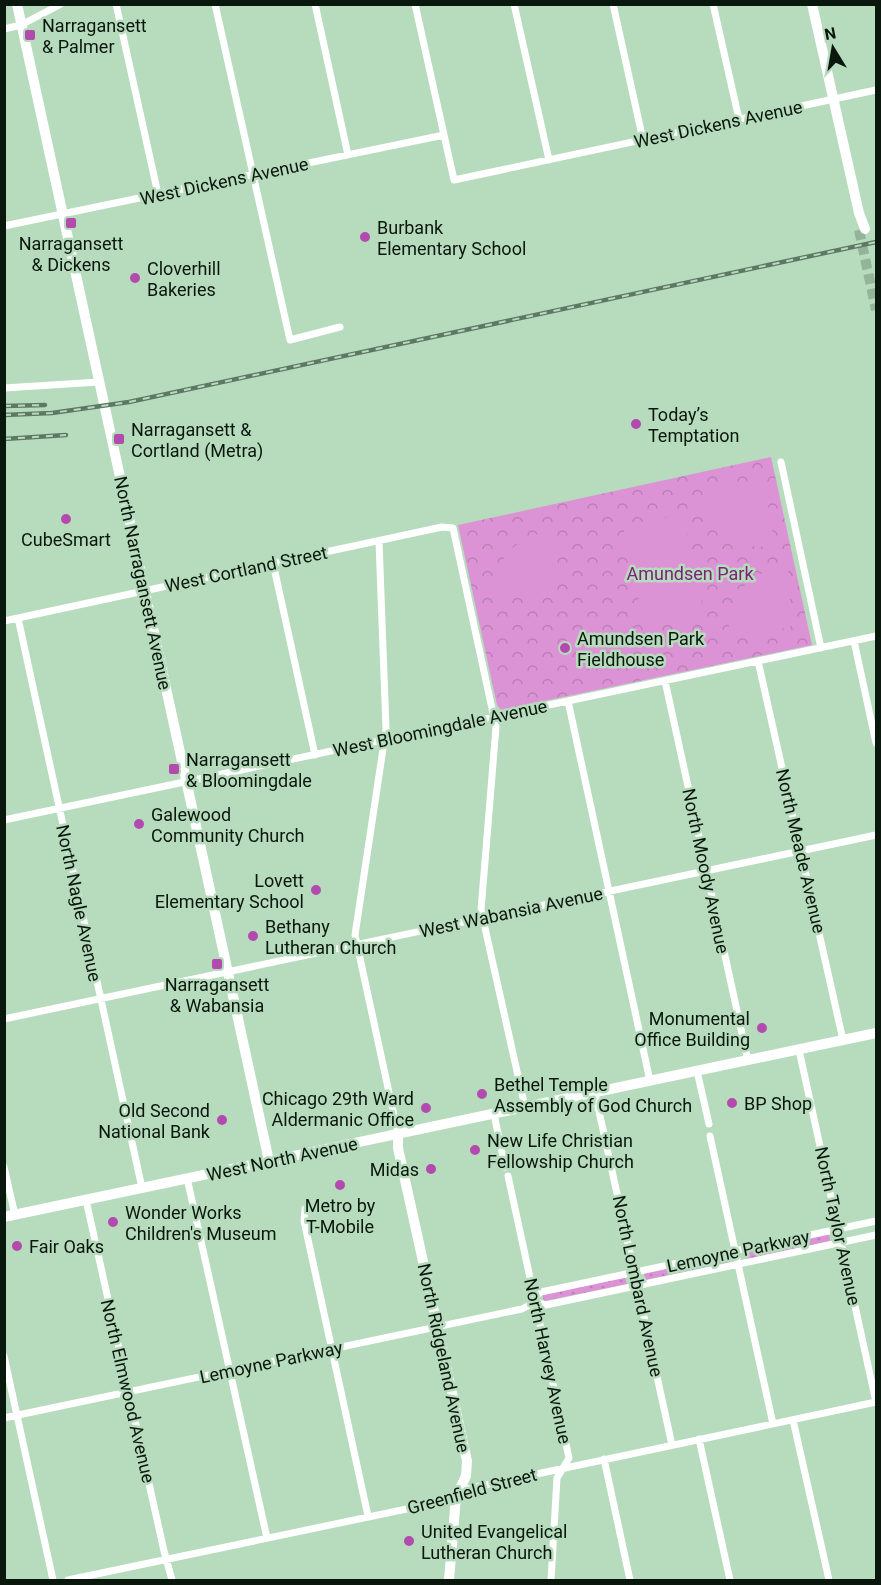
<svg xmlns="http://www.w3.org/2000/svg" width="881" height="1585" font-family="Roboto,sans-serif">
<style>
.grass{fill:url(#grass-dots)}
.park{fill:url(#park-crowns)}
.pitch{fill:#dc93d6}
.lines{fill:none;stroke-linecap:round;stroke-linejoin:round}
.secondary-tunnel{stroke:#94b49a;stroke-width:10;stroke-dasharray:10 5;stroke-linecap:butt}
.street{stroke:#fff;stroke-width:7}
.secondary{stroke:#fff;stroke-width:10}
.primary{stroke:#fff;stroke-width:10}
.rail-casing{stroke:#5f7864;stroke-width:4.5}
.rail{stroke:#b7dbbd;stroke-width:2;stroke-dasharray:7;stroke-linecap:butt}
.poi-dot{fill:#b34bae;stroke:#b7dbbd;stroke-width:2}
.labels{text-anchor:middle;dominant-baseline:central;stroke-width:5;stroke-linejoin:round;paint-order:stroke}
.poi-label{font-size:18px;fill:#0a170d;stroke:#b7dbbd;text-anchor:start}
.street-label{font-size:18px;fill:#0a170d;stroke:#b7dbbd}
.park-label{font-size:18px;fill:#7c2278;stroke:#b7dbbd}
</style>
<defs>
<pattern id="grass-dots" width="8" height="8" patternUnits="userSpaceOnUse" patternTransform="scale(1.5)"><rect width="8" height="8" fill="#dc93d6"/><path d="M2 2h.1M6 6h.1" fill="none" stroke="#bb7eb6" stroke-width="1.8" stroke-linecap="round"/></pattern>
<pattern id="park-crowns" width="20" height="18" patternUnits="userSpaceOnUse" patternTransform="scale(1.5)"><rect width="20" height="18" fill="#dc93d6"/><path d="M2 6a3 3 0 1 1 6 0M12 15a3 3 0 1 1 6 0" fill="none" stroke="#bb7eb6"/></pattern>
</defs>
<rect width="100%" height="100%" fill="#b7dbbd"/>
<!-- grass -->
<path class="grass" d="M829,1234L830,1241L747,1259L745,1251Z
M727,1255L729,1262L645,1280L644,1273Z
M625,1277L627,1284L544,1301L542,1294Z"/>
<!-- park -->
<path class="park" d="M771,457L812,645L501,710L497,705L458,525Z"/>
<!-- pitch -->
<path class="pitch" d="M761,485L765,487L775,546C737,551 710,531 702,493Z
M683,514L705,617L645,629L623,526Z
M554,531L556,590L554,594L494,598C493,559 516,535 554,531Z
M788,566L791,625L789,628L729,634C727,595 750,570 788,566Z"/>
<g class="lines">
<!-- secondary-tunnel -->
<path class="secondary-tunnel" d="M859,230L876,310"/>
<!-- street -->
<path class="street" d="M116,4L158,194
M215,4L290,340L340,327
M315,4L348,155
M415,4L454,180L876,90
M514,4L549,160
M613,4L643,140
M713,4L739,119
M4,29L21,25L61,4
M4,226L444,135
M4,388L99,382
M781,462L821,648
M379,541L386,729L355,935L398,1134
M273,563L315,755
M18,618L142,1188
M4,621L442,527L453,528L496,727L481,910L525,1107
M854,641L876,743
M758,661L843,1040
M665,681L748,1061
M568,701L650,1081
M4,820L876,636
M4,1019L876,835
M799,1050L876,1402
M697,1071L709,1124
M595,1093L672,1445
M494,1114L505,1167
M710,1136L773,1424
M4,1167L15,1215
M508,1176L569,1458L557,1478L551,1580
M187,1178L267,1538
M86,1200L164,1551L172,1580
M305,1209L304,1221L368,1516
M535,1302L546,1305L876,1235
M4,1356L53,1580
M4,1418L522,1309L535,1302L536,1296L541,1292L876,1221
M793,1420L829,1580
M699,1439L730,1580
M604,1459L630,1580
M68,1580L440,1502L456,1497L468,1489L476,1487L876,1402"/>
<!-- secondary -->
<path class="secondary" d="M17,4L269,1161
M812,4L859,213L865,229
M398,1134V1148L467,1461L466,1476L456,1497L449,1580"/>
<!-- primary -->
<path class="primary" d="M4,1217L876,1033"/>
<!-- rail casing -->
<g class="rail-casing">
<path id="rail" d="M4,406L45,405
M4,415L52,413L129,402L876,242
M4,439L66,435"/>
</g>
<!-- rail -->
<use href="#rail" class="rail"/>
</g>
<!-- markers -->
<g class="poi-dot">
<rect x="24" y="29" width="12" height="12" rx="3"/>
<rect x="65" y="217" width="12" height="12" rx="3"/>
<circle cx="365" cy="237" r="6"/>
<circle cx="135" cy="278" r="6"/>
<circle cx="636" cy="424" r="6"/>
<rect x="113" y="433" width="12" height="12" rx="3"/>
<circle cx="66" cy="519" r="6"/>
<circle cx="565" cy="648" r="6"/>
<rect x="168" y="763" width="12" height="12" rx="3"/>
<circle cx="139" cy="824" r="6"/>
<circle cx="316" cy="890" r="6"/>
<circle cx="253" cy="936" r="6"/>
<rect x="211" y="958" width="12" height="12" rx="3"/>
<circle cx="762" cy="1028" r="6"/>
<circle cx="482" cy="1094" r="6"/>
<circle cx="732" cy="1103" r="6"/>
<circle cx="426" cy="1108" r="6"/>
<circle cx="222" cy="1120" r="6"/>
<circle cx="475" cy="1150" r="6"/>
<circle cx="431" cy="1169" r="6"/>
<circle cx="340" cy="1185" r="6"/>
<circle cx="113" cy="1222" r="6"/>
<circle cx="17" cy="1246" r="6"/>
<circle cx="409" cy="1541" r="6"/>
</g>
<g class="labels">
<!-- poi labels -->
<g class="poi-label">
<text x="42" y="25">Narragansett<tspan x="42" dy="21">&amp; Palmer</tspan></text>
<text x="377" y="227">Burbank<tspan x="377" dy="21">Elementary School</tspan></text>
<text x="71" y="243" text-anchor="middle">Narragansett<tspan x="71" dy="21">&amp; Dickens</tspan></text>
<text x="147" y="268">Cloverhill<tspan x="147" dy="21">Bakeries</tspan></text>
<text x="648" y="414">Today’s<tspan x="648" dy="21">Temptation</tspan></text>
<text x="131" y="429">Narragansett &amp;<tspan x="131" dy="21">Cortland (Metra)</tspan></text>
<text x="66" y="539" text-anchor="middle">CubeSmart</text>
<text x="577" y="638">Amundsen Park<tspan x="577" dy="21">Fieldhouse</tspan></text>
<text x="186" y="759">Narragansett<tspan x="186" dy="21">&amp; Bloomingdale</tspan></text>
<text x="151" y="814">Galewood<tspan x="151" dy="21">Community Church</tspan></text>
<text x="304" y="880" text-anchor="end">Lovett<tspan x="304" dy="21">Elementary School</tspan></text>
<text x="265" y="926">Bethany<tspan x="265" dy="21">Lutheran Church</tspan></text>
<text x="217" y="984" text-anchor="middle">Narragansett<tspan x="217" dy="21">&amp; Wabansia</tspan></text>
<text x="750" y="1018" text-anchor="end">Monumental<tspan x="750" dy="21">Office Building</tspan></text>
<text x="494" y="1084">Bethel Temple<tspan x="494" dy="21">Assembly of God Church</tspan></text>
<text x="414" y="1098" text-anchor="end">Chicago 29th Ward<tspan x="414" dy="21">Aldermanic Office</tspan></text>
<text x="744" y="1103">BP Shop</text>
<text x="210" y="1110" text-anchor="end">Old Second<tspan x="210" dy="21">National Bank</tspan></text>
<text x="487" y="1140">New Life Christian<tspan x="487" dy="21">Fellowship Church</tspan></text>
<text x="419" y="1169" text-anchor="end">Midas</text>
<text x="340" y="1205" text-anchor="middle">Metro by<tspan x="340" dy="21">T-Mobile</tspan></text>
<text x="125" y="1212">Wonder Works<tspan x="125" dy="21">Children's Museum</tspan></text>
<text x="29" y="1246">Fair Oaks</text>
<text x="421" y="1531">United Evangelical<tspan x="421" dy="21">Lutheran Church</tspan></text>
</g>
<!-- street labels -->
<g class="street-label">
<text transform="translate(718 124) rotate(-12)">West Dickens Avenue</text>
<text transform="translate(224 181) rotate(-12)">West Dickens Avenue</text>
<text transform="translate(246 569) rotate(-12)">West Cortland Street</text>
<text transform="translate(143 583) rotate(78)">North Narragansett Avenue</text>
<text transform="translate(440 728) rotate(-12)">West Bloomingdale Avenue</text>
<text transform="translate(801 851) rotate(77)">North Meade Avenue</text>
<text transform="translate(706 871) rotate(78)">North Moody Avenue</text>
<text transform="translate(79 903) rotate(78)">North Nagle Avenue</text>
<text transform="translate(511 912) rotate(-12)">West Wabansia Avenue</text>
<text transform="translate(282 1159) rotate(-12)">West North Avenue</text>
<text transform="translate(838 1226) rotate(78)">North Taylor Avenue</text>
<text transform="translate(738 1251) rotate(-12)">Lemoyne Parkway</text>
<text transform="translate(638 1286) rotate(78)">North Lombard Avenue</text>
<text transform="translate(444 1358) rotate(78)">North Ridgeland Avenue</text>
<text transform="translate(548 1361) rotate(78)">North Harvey Avenue</text>
<text transform="translate(271 1362) rotate(-12)">Lemoyne Parkway</text>
<text transform="translate(128 1391) rotate(77)">North Elmwood Avenue</text>
<text transform="translate(472 1491) rotate(-15)">Greenfield Street</text>
</g>
<!-- park labels -->
<g class="park-label">
<text x="690" y="573">Amundsen Park</text>
</g>
</g>
<!-- border -->
<rect width="881" height="1585" fill="none" stroke="#0a170d" stroke-width="12"/>
<!-- north arrow -->
<g transform="translate(833 48) rotate(349)" stroke="#b7dbbd" stroke-width="4.5" paint-order="stroke">
<path d="M0-4.5L10 22L0 15L-10 22Z" fill="#0a170d"/>
<text y="-9" font-size="16" font-weight="bold" text-anchor="middle" fill="#0a170d">N</text>
</g>
</svg>
